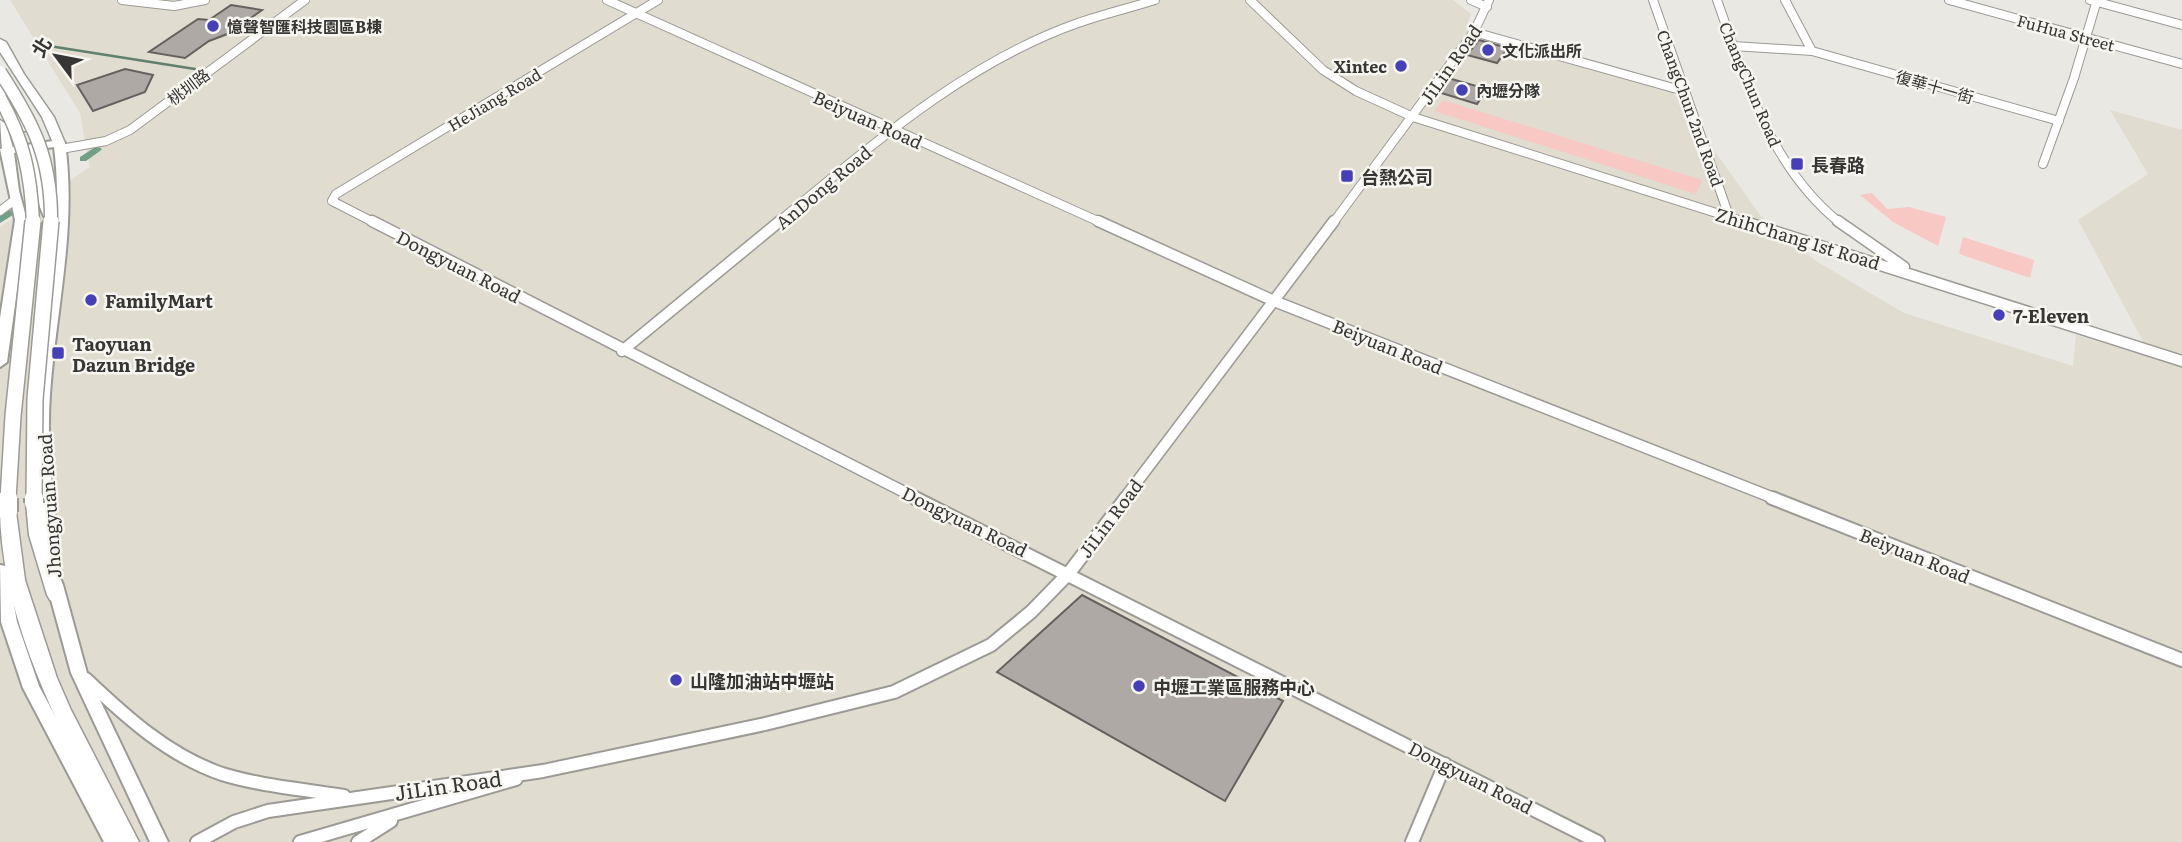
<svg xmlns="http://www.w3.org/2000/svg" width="2182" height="842" font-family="Literata,'Noto Sans TC',serif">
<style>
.built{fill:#e0dccf}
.green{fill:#f8c8c5}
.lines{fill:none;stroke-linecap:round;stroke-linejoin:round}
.stream{stroke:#60806e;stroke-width:2.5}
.canal{fill:#729f87;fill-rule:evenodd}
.building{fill:#aea9a5;stroke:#66615e;stroke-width:2}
.minor-far2-casing{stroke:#9c9a95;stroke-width:10}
.minor-far1-casing{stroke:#9c9a95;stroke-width:13}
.minor-casing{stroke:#9c9a95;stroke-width:16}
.major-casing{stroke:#9c9a95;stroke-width:4}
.highway-casing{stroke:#9c9a95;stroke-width:3}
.minor-far2{stroke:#fff;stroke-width:8}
.minor-far1{stroke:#fff;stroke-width:10}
.minor{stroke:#fff;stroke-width:12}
.major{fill:#fff;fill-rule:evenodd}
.highway{fill:#fff;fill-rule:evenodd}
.highway-bridge-far2-casing{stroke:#9c9a95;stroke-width:15;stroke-linecap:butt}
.highway-bridge-far1-casing{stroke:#9c9a95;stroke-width:18;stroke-linecap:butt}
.highway-bridge-casing{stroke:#9c9a95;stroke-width:22;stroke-linecap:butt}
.highway-bridge-far2{stroke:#fff;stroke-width:12}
.highway-bridge-far1{stroke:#fff;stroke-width:15}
.highway-bridge{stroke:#fff;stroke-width:18}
.poi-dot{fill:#4540b5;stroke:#f7f5f0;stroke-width:2.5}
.labels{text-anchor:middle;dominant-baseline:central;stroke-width:5;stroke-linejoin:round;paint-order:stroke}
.far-poi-label{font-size:16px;font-weight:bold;fill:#373634;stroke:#f7f5f0;text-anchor:start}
.far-street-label{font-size:16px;fill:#373634;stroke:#f7f5f0}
.street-label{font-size:18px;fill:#373634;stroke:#f7f5f0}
.poi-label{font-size:18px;font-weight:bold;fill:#373634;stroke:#f7f5f0;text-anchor:start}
.near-street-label{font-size:21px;fill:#373634;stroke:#f7f5f0}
</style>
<rect width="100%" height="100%" fill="#eae8e2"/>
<!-- built -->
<path class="built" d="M10,0H1453L1471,14L1466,30L1670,88L1760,215L1816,261L1904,313L2073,366L2076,335L2152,358L2078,220L2148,174L2110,110L2182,130V842H0V227L90,167L80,113Z"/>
<!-- green -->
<path class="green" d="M1443,100L1702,180L1696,194L1434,111Z
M1872,193L1887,209L1909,207L1946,217L1938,246L1893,222L1860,195Z
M1963,237L2034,260L2030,278L1959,254Z"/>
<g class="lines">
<!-- stream -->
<path class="stream" d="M43,45L195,69"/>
<!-- canal -->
<path class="canal" d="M97,146L102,149L100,151L86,161H80V157Z
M9,210L13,211V215L0,223V215Z"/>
</g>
<!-- building -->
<path class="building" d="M231,5L262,10L230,33L209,41L185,58L149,52L198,19L209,20Z
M1479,40L1508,48L1497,63L1467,55Z
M125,69L153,75L145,92L93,111L77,85Z
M1448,78L1487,89L1477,104L1438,92Z
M1082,595L1283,701L1225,801L997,672Z"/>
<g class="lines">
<!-- minor-far2 casing -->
<g class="minor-far2-casing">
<path id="minor-far2" d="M122,0L174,6L205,0
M607,0L1102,223
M1250,0L1323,70L1356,91L1413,117L1748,223
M1471,0L1487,7
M1653,0L1729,216
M1717,0C1746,81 1770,167 1840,223
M1949,0L2182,64
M2090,0L2182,25
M1474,32L1684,91
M1733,46L1812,51L1785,0
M1812,51L2059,121
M61,149L106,141L130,130L305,0
M2043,164L2074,78L2097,0
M0,211L16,199
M375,223L332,201L336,194L658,0
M777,223C870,147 964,63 1078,23C1103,14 1130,8 1155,0
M1333,223L1474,32L1489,0"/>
</g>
<!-- minor-far1 casing -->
<g class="minor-far1-casing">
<path id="minor-far1" d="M372,221L918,499
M1098,221L1274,301L1776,499
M1742,221L2182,361
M1838,221L1904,267
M622,351L780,221
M1124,499L1334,221"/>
</g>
<!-- minor casing -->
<g class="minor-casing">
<path id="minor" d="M915,498L1598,842
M1772,498L2182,660
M86,679C126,717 169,756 222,774C261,786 303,789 344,796
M197,842L234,822L268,811L543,771L765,724L894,692L991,645L1031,612L1069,573L1126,498
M300,842L516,779
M358,842L391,821
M1412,842L1445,764"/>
</g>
<!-- major casing -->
<g class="major-casing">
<path id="major" d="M59,140L65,143C77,228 56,309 50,394C46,451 54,508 61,565L58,570L53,571L48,570L45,565C39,509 32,452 36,395C42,312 65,232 54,147L41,149L49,196L57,220L51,224C36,216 33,168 30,151L14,153L19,191L27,220L7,362L0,367V318L15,220L0,149Z
M0,565L6,566L8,571L17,622L39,686L123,842H104L23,688L1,622Z
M55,578L61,580L63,585L87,673L168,842H150L71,673L47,585L49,580Z"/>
</g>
<!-- highway casing -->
<g class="highway-casing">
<path id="highway" d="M0,39L6,42L24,74L54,117L65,143L63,146H55L53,143L42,117L0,52Z
M0,82L6,86L33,128L31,131H23L21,128L0,95Z
M0,120L6,124L14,151L12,154H4L2,151Z
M34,496L40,498L42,503L47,535L65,595L62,600L56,602L50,600L47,595L29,535L26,503L28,498Z
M8,505L14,507L16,512L25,580L57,678L71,710L139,842H118C66,740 2,628 0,511Z"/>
</g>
<!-- minor-far2 -->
<use href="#minor-far2" class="minor-far2"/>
<!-- minor-far1 -->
<use href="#minor-far1" class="minor-far1"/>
<!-- minor -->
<use href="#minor" class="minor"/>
<!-- major -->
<use href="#major" class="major"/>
<!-- highway -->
<use href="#highway" class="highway"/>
<!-- highway-bridge-far2 casing -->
<g class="highway-bridge-far2-casing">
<path id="highway-bridge-far2" d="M0,72C34,124 52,160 51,223
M0,98C24,141 31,174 33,223"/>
</g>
<!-- highway-bridge-far1 casing -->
<g class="highway-bridge-far1-casing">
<path id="highway-bridge-far1" d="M8,499L13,416L33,221
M34,499L35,399L51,221"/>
</g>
<!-- highway-bridge casing -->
<g class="highway-bridge-casing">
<path id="highway-bridge" d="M34,498V503
M8,512V498"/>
</g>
<!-- highway-bridge-far2 -->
<use href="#highway-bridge-far2" class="highway-bridge-far2"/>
<!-- highway-bridge-far1 -->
<use href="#highway-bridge-far1" class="highway-bridge-far1"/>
<!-- highway-bridge -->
<use href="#highway-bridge" class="highway-bridge"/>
</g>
<!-- markers -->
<g class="poi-dot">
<circle cx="213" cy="26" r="7"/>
<circle cx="1488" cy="50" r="7"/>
<circle cx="1401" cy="66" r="7"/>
<circle cx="1462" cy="90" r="7"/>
<rect x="1790" y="157" width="14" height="14" rx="3.5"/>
<rect x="1340" y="169" width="14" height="14" rx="3.5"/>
<circle cx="91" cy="300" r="7"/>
<circle cx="1999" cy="315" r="7"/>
<rect x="51" y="346" width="14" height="14" rx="3.5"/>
<circle cx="676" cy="680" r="7"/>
<circle cx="1139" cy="686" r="7"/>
</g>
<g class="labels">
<!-- far-poi labels -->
<g class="far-poi-label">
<text x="227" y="26">憶聲智匯科技園區B棟</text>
<text x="1502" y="50">文化派出所</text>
<text x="1387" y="66" text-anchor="end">Xintec</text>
<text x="1476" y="90">內壢分隊</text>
</g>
<!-- far-street labels -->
<g class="far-street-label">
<text transform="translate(2066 32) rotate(15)">FuHua Street</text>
<text transform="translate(1751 84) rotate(67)">ChangChun Road</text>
<text transform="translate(188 86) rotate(-37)">桃圳路</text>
<text transform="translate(1935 86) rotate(16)">復華十一街</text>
<text transform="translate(494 99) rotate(-31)">HeJiang Road</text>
<text transform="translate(1691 108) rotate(70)">ChangChun 2nd Road</text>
</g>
<!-- street labels -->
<g class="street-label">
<text transform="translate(1450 64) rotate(-55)">JiLin Road</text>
<text transform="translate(868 119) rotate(24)">Beiyuan Road</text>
<text transform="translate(823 187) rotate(-40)">AnDong Road</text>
<text transform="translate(1798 238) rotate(17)">ZhihChang 1st Road</text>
<text transform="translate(459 266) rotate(27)">Dongyuan Road</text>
<text transform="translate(1388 346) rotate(22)">Beiyuan Road</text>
<text transform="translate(49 506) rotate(-94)">Jhongyuan Road</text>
<text transform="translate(1110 518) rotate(-53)">JiLin Road</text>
<text transform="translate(965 521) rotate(26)">Dongyuan Road</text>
<text transform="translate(1915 555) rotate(22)">Beiyuan Road</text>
<text transform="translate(1471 777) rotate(27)">Dongyuan Road</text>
</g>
<!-- poi labels -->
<g class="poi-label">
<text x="1811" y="164">長春路</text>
<text x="1361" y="176">台熱公司</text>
<text x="105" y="300">FamilyMart</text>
<text x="2013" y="315">7-Eleven</text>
<text x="72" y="343">Taoyuan<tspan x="72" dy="21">Dazun Bridge</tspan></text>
<text x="690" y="680">山隆加油站中壢站</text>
<text x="1153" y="686">中壢工業區服務中心</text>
</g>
<!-- near-street labels -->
<g class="near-street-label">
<text transform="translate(448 784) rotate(-8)">JiLin Road</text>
</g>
</g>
<!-- north arrow -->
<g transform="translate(56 56) rotate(302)" stroke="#f7f5f0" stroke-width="5" paint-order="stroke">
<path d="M0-5L12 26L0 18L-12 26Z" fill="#373634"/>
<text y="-10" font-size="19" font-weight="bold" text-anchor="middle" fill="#373634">北</text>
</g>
</svg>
